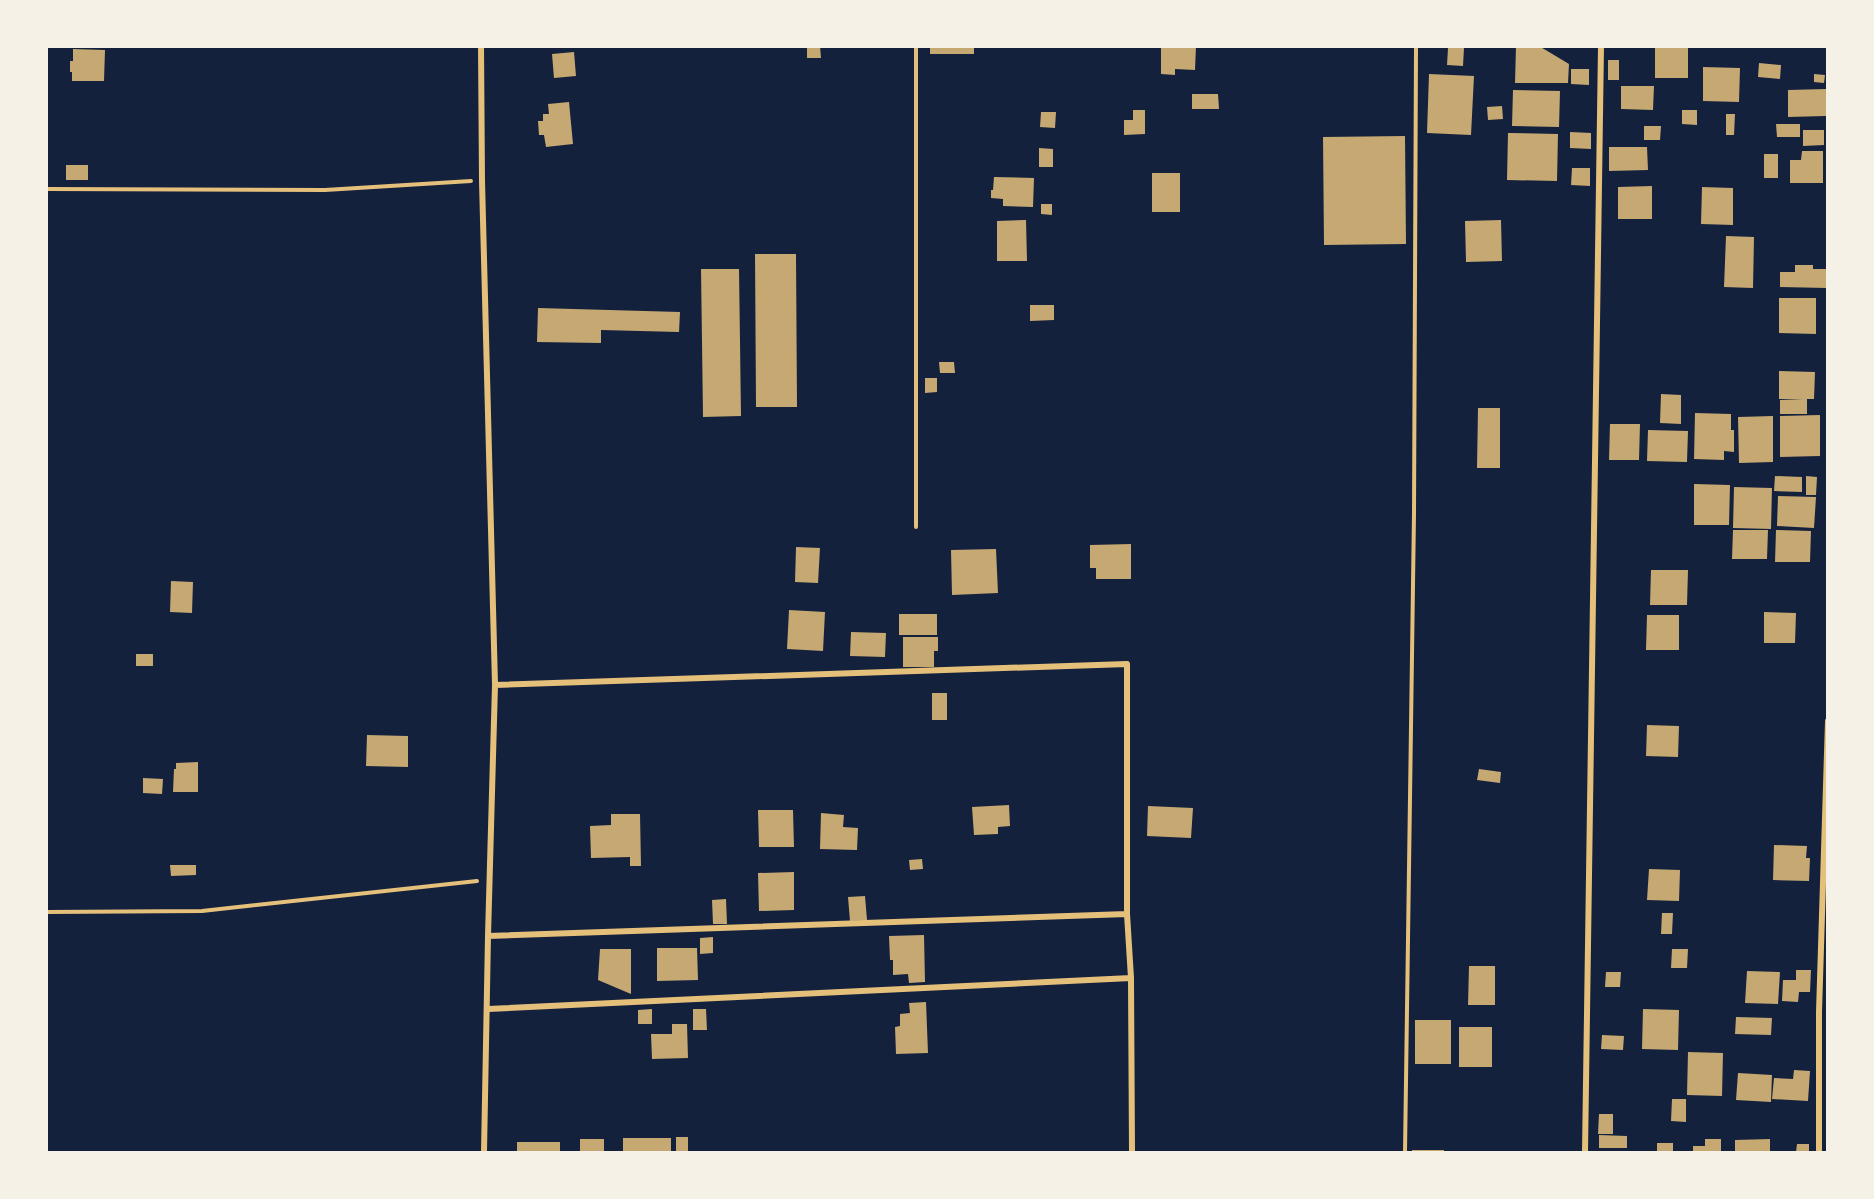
<svg xmlns="http://www.w3.org/2000/svg" width="1874" height="1199" font-family="Raleway,sans-serif">
<style>
.building{fill:#c6a872}
.lines{fill:none;stroke-linecap:round;stroke-linejoin:round}
.path{stroke:#e5c07b;stroke-width:4}
.minor{stroke:#e5c07b;stroke-width:6}
</style>
<rect width="100%" height="100%" fill="#14213d"/>
<!-- building -->
<path class="building" d="M807,46H820L821,58H807Z
M930,46H974V54H930Z
M1161,46H1196L1195,70L1175,69V75L1161,74Z
M1516,46H1539L1569,64L1568,83H1515Z
M1655,46H1688V78H1655Z
M1448,48H1464L1463,66L1447,65Z
M73,49L105,50L104,81H72V72H70V61H73Z
M574,52L576,76L554,78L552,54Z
M1608,60H1619V80H1608Z
M1759,63L1781,65L1780,79L1758,77Z
M1703,67L1740,68L1739,102L1703,101Z
M1571,69H1589V85L1571,84Z
M1429,74L1474,76L1471,135L1427,133Z
M1814,74L1825,75L1824,83L1814,82Z
M1621,86H1654L1653,110L1621,109Z
M1826,89V116L1788,117V90Z
M1513,90L1560,91L1559,127L1512,126Z
M1192,94H1218L1219,109H1192Z
M569,102L573,144L546,147L544,135H539L538,121H543V114H549L548,104Z
M1502,106L1503,119L1488,120L1487,107Z
M1133,110H1145V134L1124,135V120H1133Z
M1682,110H1697V125L1682,124Z
M1041,112H1056L1055,128L1040,127Z
M1726,114H1735L1734,135H1726Z
M1776,124H1800V137H1777Z
M1644,126H1661L1660,140H1644Z
M1803,130H1824V145L1803,146Z
M1570,132L1591,133V149L1570,148Z
M1508,133L1558,134L1557,181L1507,180Z
M1405,136L1406,244L1324,245L1323,137Z
M1609,147H1647L1648,170L1609,171Z
M1039,148L1053,149V167H1039Z
M1802,151H1823V183H1790V160H1801Z
M1764,154H1778V178H1764Z
M66,165H88V180H66Z
M1572,168H1590V186L1571,185Z
M1152,173H1180V212H1152Z
M994,177L1034,178L1033,207L1003,206V199L991,198V190H993Z
M1652,186V219H1618V187Z
M1702,187L1733,188V225L1701,224Z
M1041,204H1052V215L1041,214Z
M1026,220L1027,261H997V221Z
M1501,220L1502,261L1466,262L1465,221Z
M1726,236L1754,237L1753,288L1724,287Z
M755,254H796L797,407H756Z
M1795,265H1813V269H1827V288L1780,287V272H1795Z
M701,269H739L741,416L703,417Z
M1779,298H1816V334L1779,333Z
M1030,305H1054V320L1030,321Z
M538,308L680,312L679,332L601,330V343L537,342Z
M939,362H954L955,373H940Z
M1779,371L1815,372L1814,399H1807V414H1780V400L1803,399H1779Z
M925,378H937V392L925,393Z
M1661,394L1681,395V424L1660,423Z
M1478,408H1500V468H1477Z
M1695,413L1731,414V430H1734V452L1724,451V460L1694,459Z
M1820,415V456L1780,457V416Z
M1773,416V462L1739,463L1738,417Z
M1610,424H1640L1639,460H1609Z
M1648,430L1688,431L1687,462L1647,461Z
M1775,476L1802,477V492L1774,491Z
M1806,476L1817,477L1816,495H1806Z
M1694,484L1730,485L1729,525H1694Z
M1734,487L1772,488L1771,529L1733,528Z
M1778,496L1816,497L1814,528L1777,526Z
M1733,530H1768L1767,559H1732Z
M1776,530L1811,531L1810,562H1775Z
M1131,544V579H1096V568H1090V545Z
M796,547L820,548L818,583L795,582Z
M996,549L998,593L952,595L951,550Z
M1651,570H1688L1687,605H1650Z
M171,581L193,582L192,613L170,612Z
M789,610L825,612L823,651L787,649Z
M1764,612L1796,613L1795,643H1764Z
M899,614H937V635H899Z
M1647,615H1679V650H1646Z
M851,632L886,633L885,657L850,656Z
M903,637H938V651H934V667H903Z
M136,654H153V666H136Z
M932,693H947V720H932Z
M1647,725L1679,726L1678,757L1646,756Z
M367,735L408,736V767L366,766Z
M198,762V792H173L174,769H176V763Z
M1479,769L1501,772L1500,783L1477,780Z
M143,778L163,779L162,794L143,793Z
M1009,805L1010,826L998,827V834L974,835L972,807Z
M1148,806L1193,808L1191,838L1147,836Z
M758,810H793L794,847H759Z
M821,813L844,815L843,827L858,828L857,850L820,849Z
M611,814H640L641,866H630V857L591,858L590,826L611,825Z
M1774,845L1807,846L1806,858H1810L1809,881L1773,880Z
M922,859L923,869L910,870L909,860Z
M170,865H196V875L171,876Z
M1649,869L1680,870L1679,901L1647,900Z
M794,872V910L759,911L758,873Z
M865,896L867,920L850,921L848,897Z
M726,899L727,924H713L712,900Z
M1662,913H1673L1672,934H1661Z
M924,935L925,982L909,983L908,974L893,975V960H890L889,936Z
M713,937V953L700,954V938Z
M657,948H697L698,980L657,981Z
M600,949H631V994L598,980Z
M1672,949H1688L1687,968H1671Z
M1469,966H1495V1005H1468Z
M1796,970H1811L1810,992H1799L1798,1002L1782,1001L1783,980H1796Z
M1747,971L1780,972L1778,1004L1745,1003Z
M1606,972H1621L1620,987H1605Z
M926,1002L928,1053L896,1054L895,1027L900,1026V1014L910,1013L909,1003Z
M652,1009V1024H638V1010Z
M693,1009H706L707,1030H693Z
M1643,1009L1679,1010L1678,1050L1642,1049Z
M1736,1017L1772,1018L1771,1035L1735,1034Z
M1415,1020H1451V1064H1415Z
M672,1024H687L688,1058L652,1059L651,1034H672Z
M1459,1027H1492V1067H1459Z
M1602,1035L1624,1036L1623,1050L1601,1049Z
M1688,1052L1723,1053L1722,1096L1687,1095Z
M1794,1070L1810,1071L1808,1101L1772,1099L1774,1078L1793,1079Z
M1738,1073L1772,1075L1771,1102L1736,1100Z
M1672,1099H1686V1122L1671,1121Z
M1599,1114H1613V1134H1598Z
M1599,1135L1627,1136V1148H1599Z
M676,1137H688V1151H676Z
M623,1138H671V1152H623Z
M580,1139H604V1152H580Z
M1705,1139H1721V1152H1693V1146H1705Z
M1770,1139V1152H1735V1140Z
M517,1142H560V1152H517Z
M1657,1143H1673V1152H1657Z
M1797,1144H1809V1152H1796Z
M1412,1150H1444V1152H1412Z"/>
<g class="lines">
<!-- path -->
<path class="path" d="M46,189L325,190L471,181
M916,527V46
M46,912L202,911L477,881
M1405,1152L1414,514L1416,46"/>
<!-- minor -->
<path class="minor" d="M481,46L482,181L495,685L488,936L484,1152
M495,685L1127,664V914L1131,978L1132,1152
M488,936L1127,914
M488,1009L1131,978
M1585,1152L1601,46
M1819,1152V1012L1828,721"/>
</g>
<!-- border -->
<rect width="1874" height="1199" fill="none" stroke="#f6f1e7" stroke-width="96"/>
</svg>
